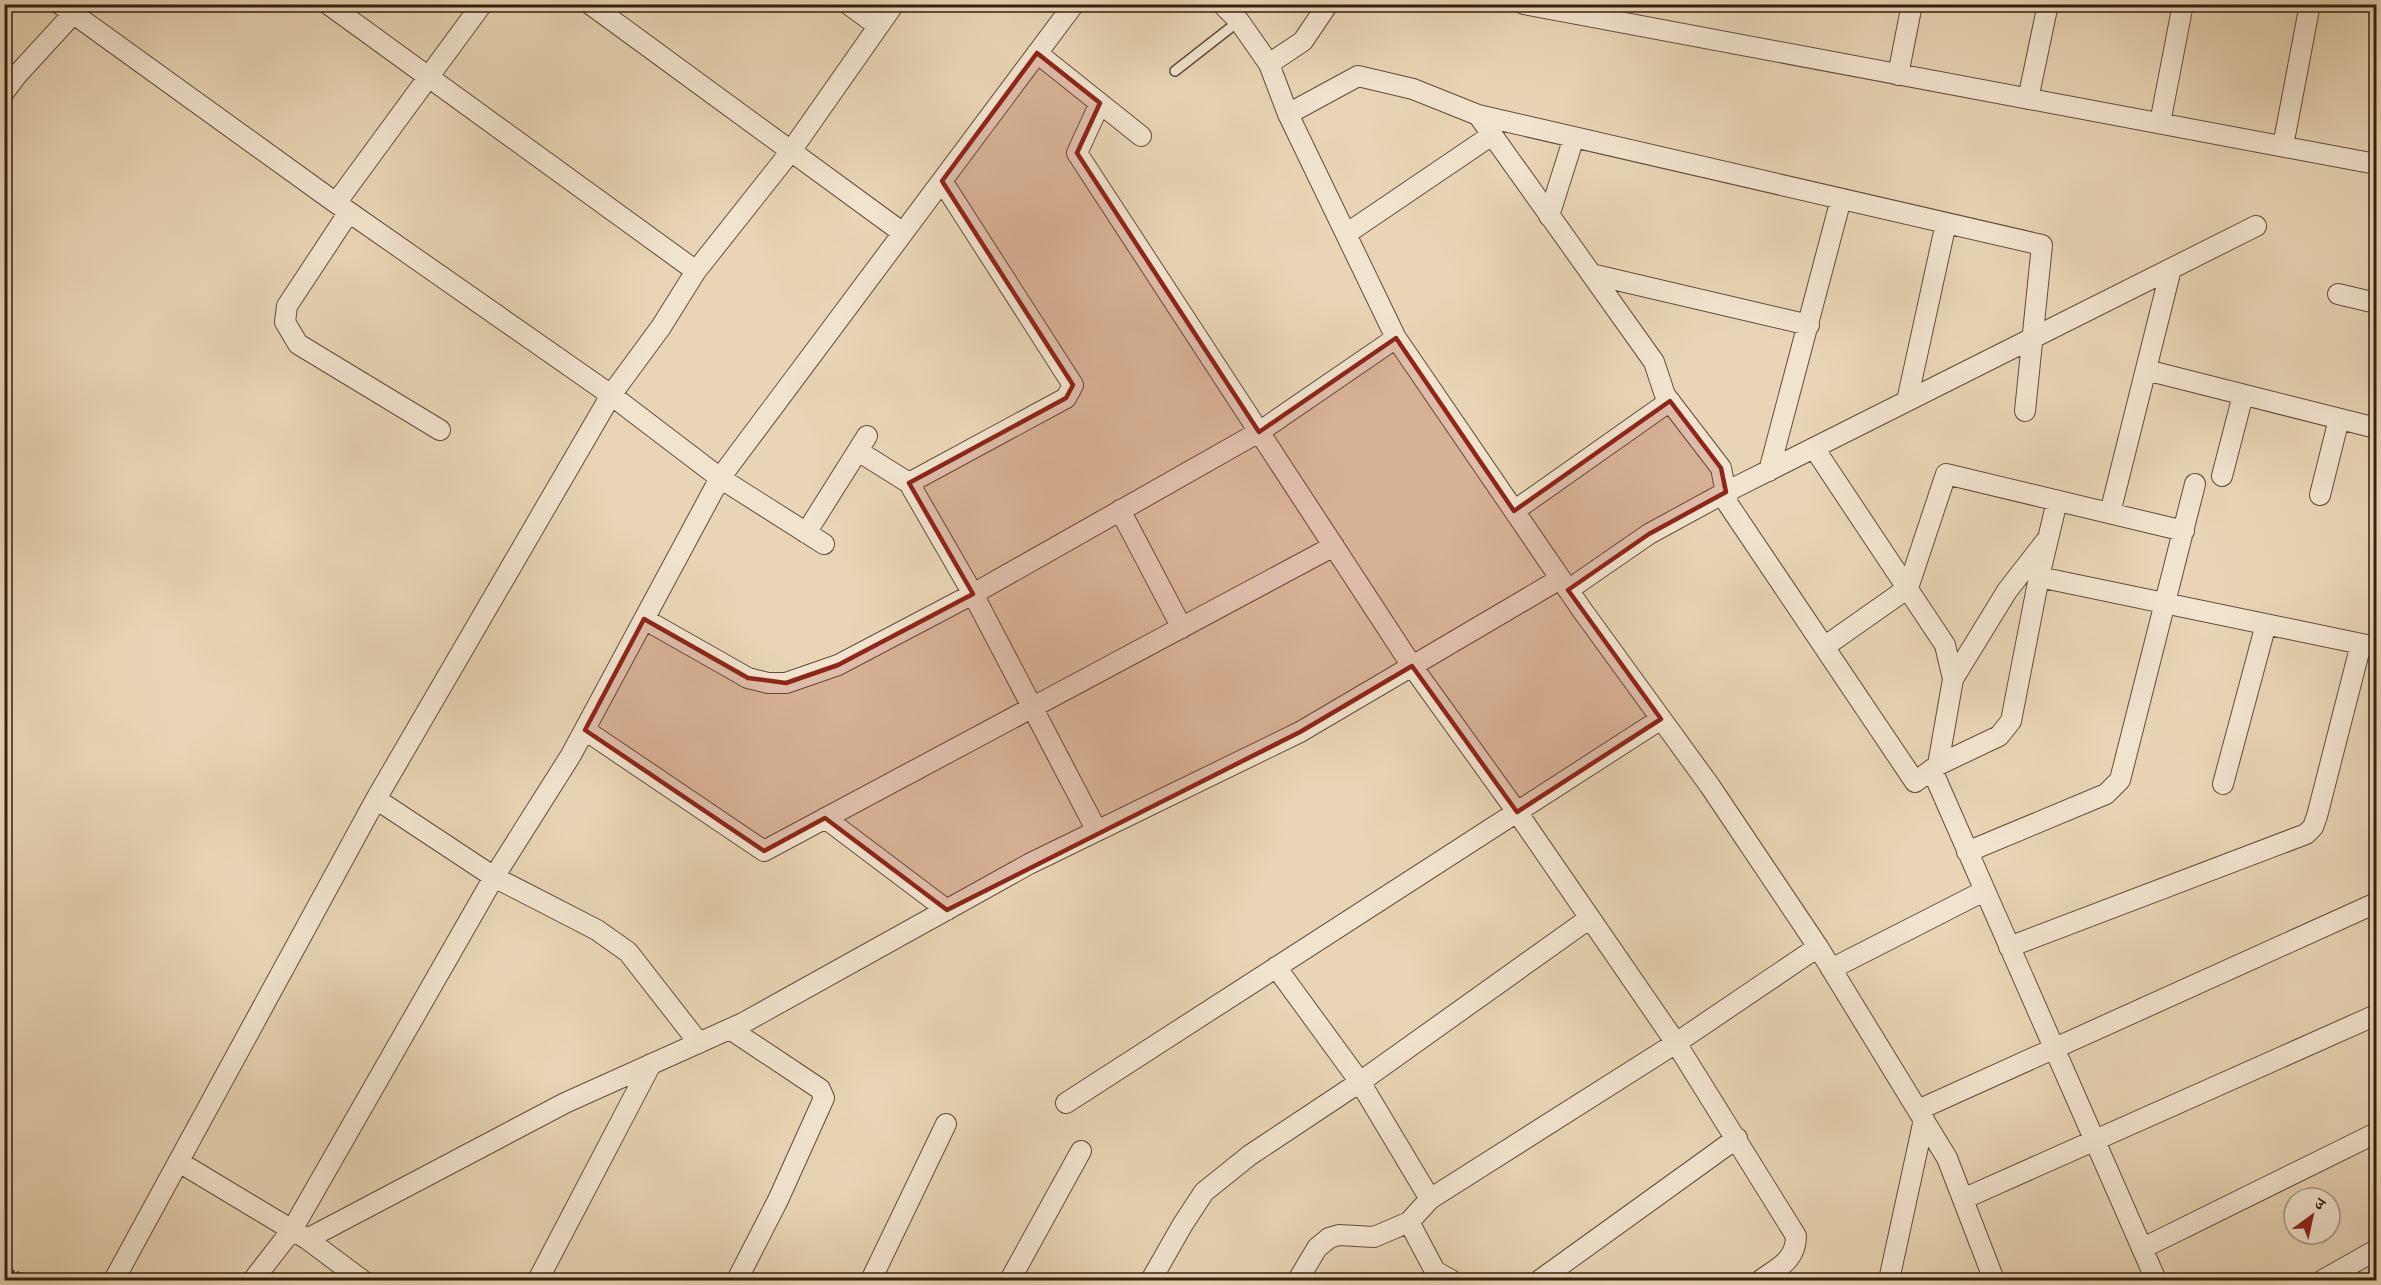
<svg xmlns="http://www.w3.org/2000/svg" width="2381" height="1285" font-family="'IM FELL Double Pica','Noto Serif Devanagari',serif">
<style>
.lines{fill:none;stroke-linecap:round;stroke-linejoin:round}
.lane-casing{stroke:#614d3a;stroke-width:12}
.street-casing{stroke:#614d3a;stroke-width:22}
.path{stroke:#342011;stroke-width:4;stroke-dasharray:1.5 3;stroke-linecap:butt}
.lane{stroke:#f1e4cf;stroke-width:9}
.street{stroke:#f1e4cf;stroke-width:20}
.marked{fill:#8f2418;fill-opacity:0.2;stroke:#8f2418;stroke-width:4.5;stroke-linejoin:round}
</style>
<rect width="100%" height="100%" fill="#e9d5b5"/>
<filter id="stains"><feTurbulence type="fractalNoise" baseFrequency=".00333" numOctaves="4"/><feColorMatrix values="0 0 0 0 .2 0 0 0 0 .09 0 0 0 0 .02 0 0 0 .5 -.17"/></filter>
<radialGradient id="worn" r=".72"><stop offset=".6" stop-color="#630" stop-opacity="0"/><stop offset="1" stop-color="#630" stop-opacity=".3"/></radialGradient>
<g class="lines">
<!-- lane casing -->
<g class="lane-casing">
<path id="lane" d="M1175,71L1239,21"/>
</g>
<!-- street casing -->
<g class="street-casing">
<path id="street" d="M60,4L336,203L611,395L720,478L824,544
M328,4L696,271
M590,4L903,233
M848,4L878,26
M1222,4L1239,21L1269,64L1288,114L1396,338L1582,610L1710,786L1818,947L1947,1158L1994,1280
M1524,4L2376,164
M1037,53L1141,136
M1269,64L1303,41L1328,4
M1898,75L1912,4
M4,92L17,75L82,4
M2028,99L2048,4
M1100,103L1077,153L1412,666L1517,812L1676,1043L1796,1236C1796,1260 1779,1267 1761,1280
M1288,114L1358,76L1413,89L1478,115L1654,362L1665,395L1721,468L1728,504L1915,782L1938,765L1953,679L1945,645L1814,448
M1478,115L2042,245L2025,411
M2160,123L2183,4
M2283,146L2310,4
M336,203L482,4
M349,212L287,306L285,322L298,344L440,430
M1549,216L1574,137
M1346,234L1492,135
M1591,274L1809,325
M2338,294L2376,303
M2146,370L2376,428
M1907,401L1946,223
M858,451L909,483L973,594L1097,831
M1769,471L1841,199
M2222,476L2243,395
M909,483L1066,398L1073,385L942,181
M2320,495L2339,419
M1120,510L1182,628
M1514,511L1670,401
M2110,513L2171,269
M806,533L867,436
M2039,577L2376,647
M1568,590L1649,534L1726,492L2256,226
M644,619L748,678L768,683H786L838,665L973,594L1259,432L1396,338
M1824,647L1908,588L1946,474L2184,531
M1953,679L2007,591L2045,542
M585,730L764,851L1334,546
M1938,765L1999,736L2011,721L2039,577L2057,501
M1932,770L2156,1280
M2223,784L2266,624
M376,799L494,877L597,930L628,952L699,1043
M825,818L947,910
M1967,852L2106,794L2120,780L2195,484
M2009,947L2306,834L2313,827L2317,816L2361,644
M1276,967L1360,1082L1430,1199
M1831,969L1984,891
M730,1029L820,1089L824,1098L778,1200L737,1280
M1066,1103L1661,719
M1918,1110L2376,903
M179,1162L307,1239L565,1103L743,1023L1029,864L1300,732L1560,579
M1963,1199L2376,1015
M1409,1222L1430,1199L1676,1043L1818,947
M307,1239L362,1280
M2143,1248L2376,1133
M114,1280L376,799L611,395L661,327L696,271L791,151L894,4
M253,1280L292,1230L494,877L571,755L720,478L1074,4
M538,1280L651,1064
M871,1280L946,1124
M1010,1280L1081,1151
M1151,1280L1183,1224L1204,1192L1250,1155L1360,1082L1590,918
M1298,1280L1317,1248L1329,1238L1339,1235L1374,1237L1409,1222L1435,1271L1451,1280
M1540,1280L1737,1138
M1889,1280L1924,1119
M2323,1280L2376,1250"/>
</g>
<!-- path -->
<path class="path" d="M4,1269L40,1280"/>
<!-- lane -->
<use href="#lane" class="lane"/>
<!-- street -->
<use href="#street" class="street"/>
</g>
<!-- marked area -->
<path class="marked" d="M1037,53L1100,103L1077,153L1259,432L1396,338L1514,511L1670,401L1721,468L1726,492L1649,534L1568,590L1661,719L1517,812L1412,666L1300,732L947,910L825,818L764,851L585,730L644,619L748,678L786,683L838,665L973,594L909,483L1066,398L1073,385L942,181Z"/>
<!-- margin -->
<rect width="2381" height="1285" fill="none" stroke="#e9d5b5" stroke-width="24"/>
<rect x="6" y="6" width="2369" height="1273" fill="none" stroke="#342011" stroke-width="3"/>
<rect x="12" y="12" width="2357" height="1261" fill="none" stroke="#342011" stroke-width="1.5"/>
<!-- north arrow -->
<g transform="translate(2312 1216) rotate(33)"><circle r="28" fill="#f1e4cf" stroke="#a59683" stroke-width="1.5"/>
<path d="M0-4.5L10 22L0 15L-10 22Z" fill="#8f2418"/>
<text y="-9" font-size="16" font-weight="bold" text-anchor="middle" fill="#342011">उ</text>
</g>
<rect width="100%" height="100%" filter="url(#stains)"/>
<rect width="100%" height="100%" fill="url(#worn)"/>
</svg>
